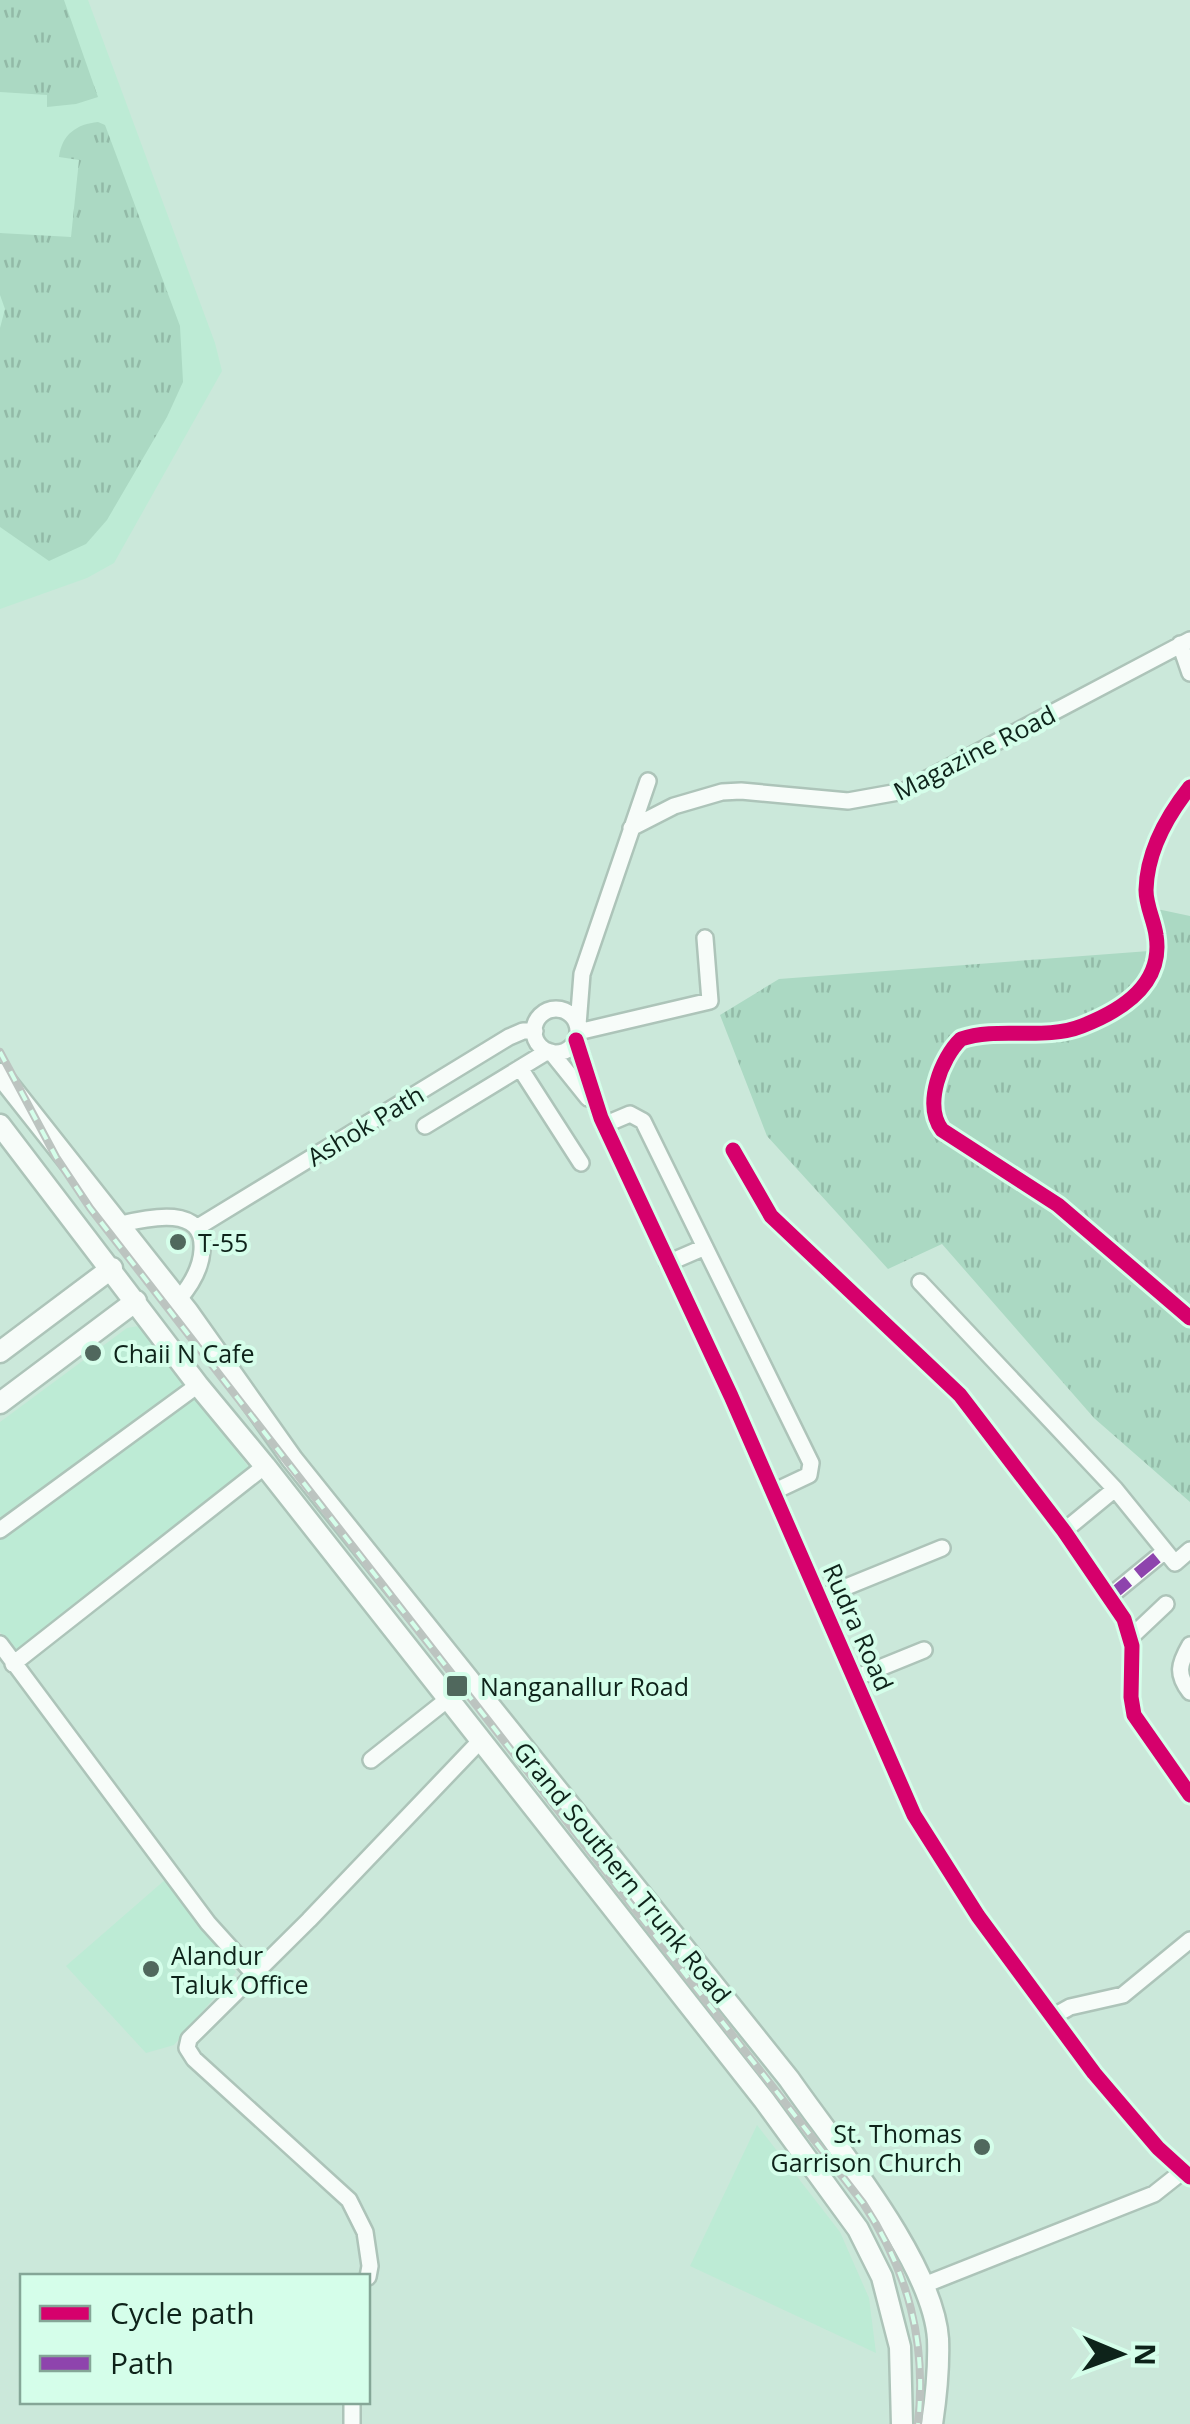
<svg xmlns="http://www.w3.org/2000/svg" width="1190" height="2424" font-family="'Open Sans',sans-serif">
<style>
.built{fill:#bdebd5}
.grass{fill:url(#grass-tufts)}
.lines{fill:none;stroke-linecap:round;stroke-linejoin:round}
.minor-casing{stroke:#adc4b9;stroke-width:20}
.major-casing{stroke:#adc4b9;stroke-width:25}
.minor{stroke:#f7fcf9;stroke-width:15}
.major{stroke:#f7fcf9;stroke-width:20}
.rail-casing{stroke:#bcc4c0;stroke-width:8}
.rail{stroke:#d5feea;stroke-width:4;stroke-dasharray:11;stroke-linecap:butt}
.quiet{stroke:#8e44ad;stroke-width:12;stroke-dasharray:25 12;stroke-linecap:butt}
.cycleway-casing{stroke:#d5feea;stroke-width:21}
.cycleway{stroke:#d6006c;stroke-width:15}
.poi-dot{fill:#50685d;stroke:#d5feea;stroke-width:4}
.labels{text-anchor:middle;dominant-baseline:central;stroke-width:8;stroke-linejoin:round;paint-order:stroke}
.street-label{font-size:25px;fill:#0e231a;stroke:#d5feea}
.poi-label{font-size:25px;fill:#0e231a;stroke:#d5feea;text-anchor:start}
</style>
<defs>
<pattern id="grass-tufts" width="24" height="20" patternUnits="userSpaceOnUse" patternTransform="scale(2.5)"><rect width="24" height="20" fill="#abd9c3"/><path d="M3 7l-1-3M5 7V3M7 7l1-3M15 17l-1-3M17 17v-4M19 17l1-3" fill="none" stroke="#92baa7"/></pattern>
</defs>
<rect width="100%" height="100%" fill="#cbe8da"/>
<!-- built -->
<path class="built" d="M0,0H88L215,343L222,371L114,563L87,578L0,609Z
M139,1326L254,1474L21,1657L0,1632V1422L127,1328Z
M166,1879L236,1972L174,2045L146,2053L66,1966Z
M757,2125L840,2232L869,2298L876,2353L690,2266Z"/>
<!-- grass -->
<path class="grass" d="M0,0H64L98,97L76,104L47,107V95L0,92Z
M98,122L105,125L180,326L183,382L167,417L107,520L86,544L49,561L0,527V328L5,309L0,295V233L71,237L79,160L59,157C62,134 77,124 98,122Z
M1143,906L1190,916V1502L1094,1418L942,1244L888,1269L767,1136L720,1015L779,979L1149,951Z"/>
<g class="lines">
<!-- minor casing -->
<g class="minor-casing">
<path id="minor" d="M1180,644L1190,673
M1190,787C1167,816 1147,852 1146,890C1146,906 1154,920 1156,935C1164,984 1123,1010 1082,1026C1044,1041 998,1026 961,1039C941,1058 923,1105 942,1130L1058,1205L1190,1318
M631,828L674,806L722,792L741,791L848,801L904,791L1190,640
M534 1031a22 22 0 1 1 44 0a22 22 0 1 1-44 0Z
M578,1025L582,974L648,781
M578,1032L710,1001L705,938
M576,1040L601,1118L731,1396L914,1815L978,1916L1094,2073L1158,2148L1190,2177
M551,1052L588,1098
M520,1068L581,1163
M604,1125L630,1114L643,1121L811,1463L809,1475L773,1492
M425,1126L548,1051
M733,1150L771,1216L960,1395L1064,1531L1124,1619L1132,1646L1131,1697L1134,1715L1190,1795
M121,1224C150,1217 205,1205 202,1250C201,1269 191,1285 179,1299
M198,1227L509,1037L523,1031H535
M668,1263L705,1247
M920,1282L1115,1489L1175,1563L1190,1550
M0,1530L198,1385
M1064,1531L1115,1489
M1109,1597L1165,1551
M819,1598L942,1548
M1130,1638L1166,1604
M0,1644L208,1923L254,1974
M1190,1645C1179,1664 1176,1674 1190,1692
M13,1664L265,1466
M855,1678L924,1650
M371,1760L448,1699
M1052,2017L1070,2007L1123,1995L1190,1940
M368,2277L370,2266L365,2232L349,2200L194,2059L187,2048L189,2039L309,1920L481,1740
M924,2285L1154,2194L1183,2171
M352,2424V2402"/>
</g>
<!-- major casing -->
<g class="major-casing">
<path id="major" d="M0,1074L188,1312L292,1459L789,2079C834,2144 933,2262 938,2339C939,2366 936,2397 932,2424
M0,1125L198,1385L265,1466L764,2100L858,2229L882,2277L900,2347L902,2424
M0,1352L112,1268
M0,1403L136,1301"/>
</g>
<!-- minor -->
<use href="#minor" class="minor"/>
<!-- major -->
<use href="#major" class="major"/>
<!-- rail casing -->
<g class="rail-casing">
<path id="rail" d="M0,1052L56,1157L90,1208L863,2203C908,2271 927,2342 918,2424"/>
</g>
<!-- rail -->
<use href="#rail" class="rail"/>
<!-- quiet -->
<path class="quiet" d="M1109,1597L1165,1551"/>
<!-- cycleway casing -->
<g class="cycleway-casing">
<path id="cycleway" d="M1190,787C1167,816 1147,852 1146,890C1146,906 1154,920 1156,935C1164,984 1123,1010 1082,1026C1044,1041 998,1026 961,1039C941,1058 923,1105 942,1130L1058,1205L1190,1318
M576,1040L601,1118L731,1396L914,1815L978,1916L1094,2073L1158,2148L1190,2177
M733,1150L771,1216L960,1395L1064,1531L1124,1619L1132,1646L1131,1697L1134,1715L1190,1795"/>
</g>
<!-- cycleway -->
<use href="#cycleway" class="cycleway"/>
</g>
<!-- markers -->
<g class="poi-dot">
<circle cx="178" cy="1242" r="10"/>
<circle cx="93" cy="1353" r="10"/>
<rect x="445" y="1674" width="24" height="24" rx="5"/>
<circle cx="151" cy="1969" r="10"/>
<circle cx="982" cy="2147" r="10"/>
</g>
<g class="labels">
<!-- street labels -->
<g class="street-label">
<text transform="translate(974 752) rotate(-27)">Magazine Road</text>
<text transform="translate(365 1125) rotate(-31)">Ashok Path</text>
<text transform="translate(859 1627) rotate(66)">Rudra Road</text>
<text transform="translate(623 1872) rotate(51)">Grand Southern Trunk Road</text>
</g>
<!-- poi labels -->
<g class="poi-label">
<text x="198" y="1242">T-55</text>
<text x="113" y="1353">Chaii N Cafe</text>
<text x="480" y="1686">Nanganallur Road</text>
<text x="171" y="1955">Alandur<tspan x="171" dy="29">Taluk Office</tspan></text>
<text x="962" y="2133" text-anchor="end">St. Thomas<tspan x="962" dy="29">Garrison Church</tspan></text>
</g>
</g>
<!-- legend -->
<rect x="20" y="2274" width="350" height="130" fill="#d5feea" stroke="#85a697" stroke-width="2.5"/>
<rect x="40" y="2306" width="50" height="15" fill="#d6006c" stroke="#85a697" stroke-width="2.5"/>
<text x="110" y="2324" font-size="30" fill="#0e231a">Cycle path</text>
<rect x="40" y="2356" width="50" height="15" fill="#8e44ad" stroke="#85a697" stroke-width="2.5"/>
<text x="110" y="2374" font-size="30" fill="#0e231a">Path</text>
<!-- north arrow -->
<g transform="translate(1120 2354) rotate(91)" stroke="#d5feea" stroke-width="8" paint-order="stroke">
<path d="M0-8L18 38L0 25L-18 38Z" fill="#0e231a"/>
<text y="-15" font-size="28" font-weight="bold" text-anchor="middle" fill="#0e231a">N</text>
</g>
</svg>
